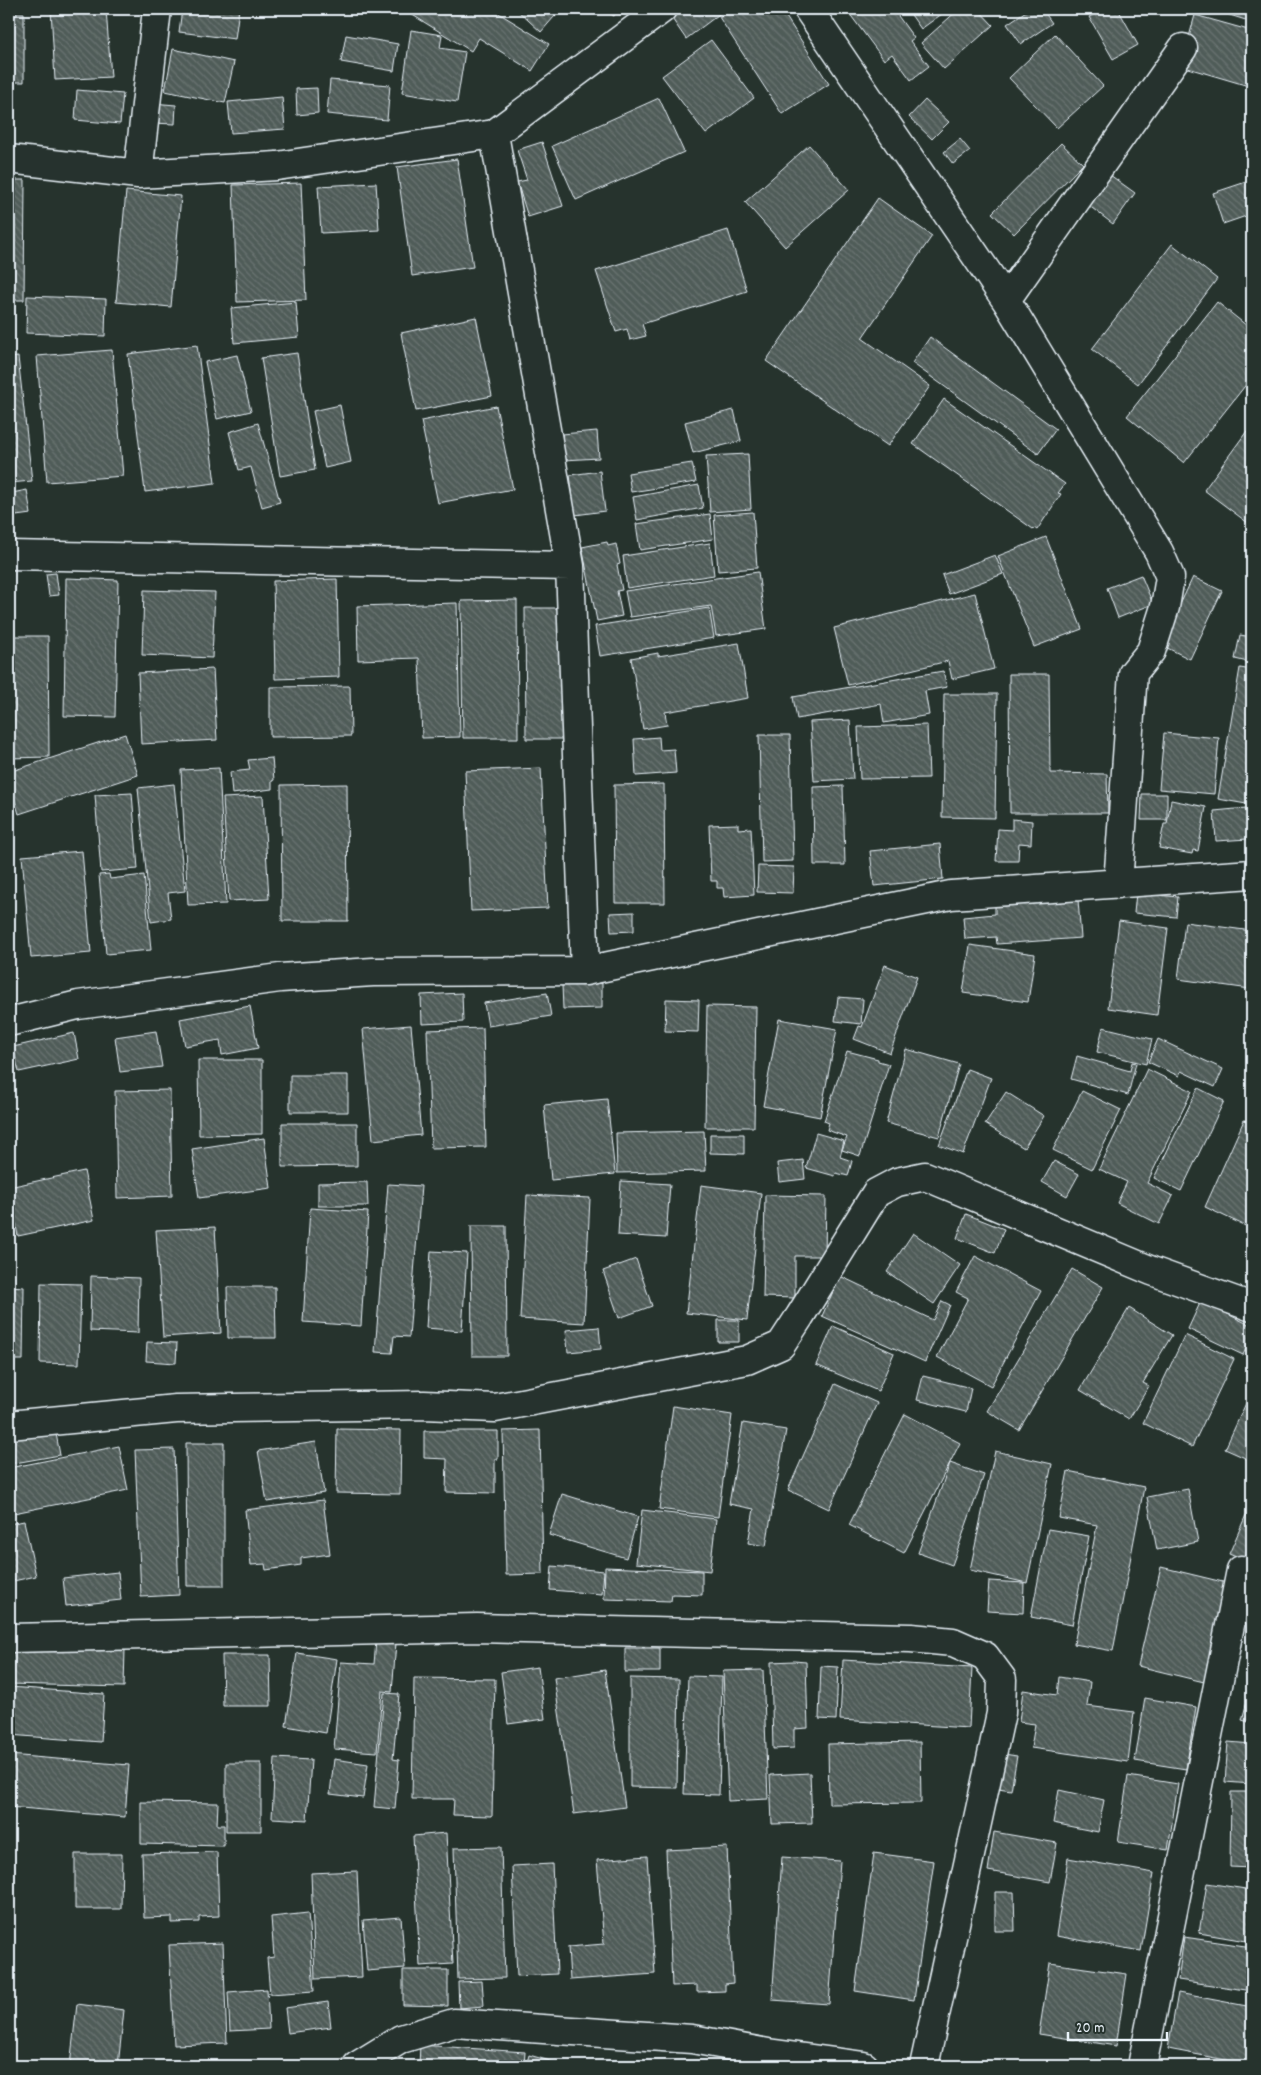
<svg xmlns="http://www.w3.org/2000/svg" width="1261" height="2075" font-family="Dekko,sans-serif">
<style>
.building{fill:url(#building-back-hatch);stroke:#e8f1f8}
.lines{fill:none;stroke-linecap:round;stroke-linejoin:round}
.minor-casing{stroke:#e8f1f8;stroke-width:31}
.minor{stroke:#26332d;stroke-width:28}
</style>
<defs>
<pattern id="building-back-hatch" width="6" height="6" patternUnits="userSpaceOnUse" patternTransform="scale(1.25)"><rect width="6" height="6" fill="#505c59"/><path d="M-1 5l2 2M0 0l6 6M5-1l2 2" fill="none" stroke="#697472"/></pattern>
</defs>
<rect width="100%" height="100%" fill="#26332d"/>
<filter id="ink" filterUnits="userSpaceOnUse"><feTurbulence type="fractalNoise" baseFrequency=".02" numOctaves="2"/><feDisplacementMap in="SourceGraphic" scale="10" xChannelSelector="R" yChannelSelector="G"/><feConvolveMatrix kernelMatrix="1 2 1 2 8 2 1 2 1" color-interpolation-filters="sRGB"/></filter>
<g filter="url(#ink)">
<!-- building -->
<path class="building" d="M51,9H106L111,77L55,80Z
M182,9H239L235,39L179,32Z
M408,9H492L549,44L532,71L479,38L471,51L406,11Z
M516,9H561L541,32Z
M602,9H618L614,16Z
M674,9H726L686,39L668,13Z
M732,9H781L829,84L782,114L719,17Z
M846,9H893L914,38L910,41L929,66L911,80L892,54L884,60Z
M907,9H945L946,11L921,29Z
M959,9H978L993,25L944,69L921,43Z
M1029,9H1042L1052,23L1021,44L1007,24Z
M1104,9H1118L1138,45L1113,59L1089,17Z
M1218,9H1252V22L1217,11Z
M9,13H24V82H9Z
M1195,15L1252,31V87L1181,66Z
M411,30L442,35L440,48L465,52L457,102L402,93Z
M1055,34L1103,86L1057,128L1009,78Z
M346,35L398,44L394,71L341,62Z
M711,40L754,98L706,134L662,76Z
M173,49L234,62L225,103L165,91Z
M330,80L390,85L387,120L327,114Z
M317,88L318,113L297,115L296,89Z
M77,90L123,94L120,124L75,120Z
M282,97L285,129L231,133L228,102Z
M659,98L684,152L576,200L552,146Z
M925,100L949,122L932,139L909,117Z
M152,103L176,105L175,124L151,123Z
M960,139L970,151L953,164L944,152Z
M542,142L563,206L528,217L517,182L527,180L517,150Z
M1061,143L1083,164L1014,234L992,213Z
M809,145L849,190L785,247L745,202Z
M457,159L473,267L412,276L397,167Z
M1110,175L1135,193L1113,224L1088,205Z
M9,180H25L24,300H9Z
M1252,180V214L1223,224L1213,193Z
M301,183L306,300L237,302L233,185Z
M376,183L379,230L321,233L318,186Z
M126,191L181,196L171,307L116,302Z
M878,198L932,236L862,338L930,386L888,446L766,361Z
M728,230L747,291L642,324L646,336L630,340L627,329L616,332L596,271Z
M1172,244L1217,279L1138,384L1092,349Z
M27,296L106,299L105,336L26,333Z
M296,302L299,337L234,343L231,308Z
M1217,302L1252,330V377L1184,463L1127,416Z
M476,317L492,396L416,411L401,333Z
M930,337L1056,429L1038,454L912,363Z
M197,345L215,483L145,492L128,354Z
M112,350L123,476L47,482L37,356Z
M297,353L315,470L280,476L261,358Z
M237,355L251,411L217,419L205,362Z
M18,357L32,481L9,483V358Z
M944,399L1065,484L1058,493L1061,494L1037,530L1034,528L1033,529L913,444Z
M340,405L351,462L325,468L313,411Z
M496,406L513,489L438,503L421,421Z
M734,410L741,441L693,453L685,422Z
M258,423L280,502L262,507L251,467L239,470L229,432Z
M1252,424V526L1204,490Z
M597,431L599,458L564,460L562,434Z
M748,454L751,509L710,512L706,456Z
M692,463L696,482L631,492L628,473Z
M600,471L605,511L575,515L570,475Z
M699,485L703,508L637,520L633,497Z
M27,490L31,514L16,516L12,493Z
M753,512L757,568L718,571L714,515Z
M710,514L713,539L640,550L636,524Z
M1046,537L1082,629L1034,647L998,556Z
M607,542L608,546L616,544L620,564L617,565L622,590L617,591L622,616L597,621L582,547Z
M710,543L714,575L627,588L623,556Z
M995,555L1003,574L949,594L942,575Z
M758,572L766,629L716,636L711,606L630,617L625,591Z
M56,573L59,595L49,596L46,574Z
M1141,575L1153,604L1118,618L1107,588Z
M1193,577L1222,591L1190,659L1161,645Z
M66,578L118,580L115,717L64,716Z
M337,579L339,677L275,679L273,581Z
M144,590L215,592L212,658L142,655Z
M975,593L994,669L952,679L948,661L848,685L834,628Z
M517,600L518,738H463L461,601Z
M457,603L460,737L422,738L419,658L358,660L357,606Z
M525,608H567L568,739H526Z
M709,608L714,638L600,656L595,626Z
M1240,635L1252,637V663L1235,659Z
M9,636H48L49,757L9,758Z
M739,643L748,698L665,712L667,725L643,729L631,658L658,653V656Z
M1240,668L1252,670V805L1218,799Z
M213,669L217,740L141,744L138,673Z
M943,671L947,687L925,691L929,715L884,723L881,704L797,719L793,697Z
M1009,674H1049L1050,773L1107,774L1108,813H1010Z
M350,686L351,736L270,737V687Z
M944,694H997L995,818L942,817Z
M850,720L853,779L814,781L810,722Z
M927,725L929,778L860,779L858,727Z
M1164,733L1219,738L1214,794L1159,789Z
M125,734L138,775L19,814L9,781V772Z
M759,735H790L793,861L762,862Z
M659,737L660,750L674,749L676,773L636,776L634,739Z
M272,758L274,780L272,781V789L232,794L230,772L250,770L248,760Z
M219,768L226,904L188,905L181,770Z
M541,768L548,908L471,911L465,771Z
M174,784L185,891L168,893L171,919L151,922L138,788Z
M347,784L348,921H282L281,785Z
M664,784L665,903H615L614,785Z
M843,786L845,865H814L813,787Z
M132,793L138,869L101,872L95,795Z
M1142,794H1167V820H1141Z
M263,796L269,899L229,901L223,798Z
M1171,800L1206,807L1198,851L1193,850L1192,854L1159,848L1164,824H1167Z
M1246,808L1248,839L1216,841L1214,811Z
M1012,819L1032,821L1031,844L1019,843L1018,861H996L998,829L1012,830Z
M738,824V829L751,828L754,895L724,897L723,888H717V881H711L709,825Z
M940,844L943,879L874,886L870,851Z
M82,851L91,953L31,958L22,856Z
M758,866L794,867L793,893L757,892Z
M109,874L110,879L144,875L151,950L106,954L99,875Z
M1136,893L1178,897L1176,917L1134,913Z
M1078,900L1081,938L997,944L996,937L965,939L963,917L995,914V906Z
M634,912V931L611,932L610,913Z
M1119,921L1168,928L1157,1015L1108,1008Z
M1185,922L1252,931V974L1250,989L1178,979Z
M970,945L1035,954L1028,1002L963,993Z
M885,965L917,977L890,1053L854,1039L859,1026L862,1027Z
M602,983V1008L563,1009L562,985Z
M462,993L463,1022L422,1024L421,995Z
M547,993L551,1016L488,1026L484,1003Z
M838,997L863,999L861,1024L835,1021Z
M666,999L699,1000L698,1032L665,1031Z
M250,1006L258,1048L222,1055L220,1040L185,1046L180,1019Z
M707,1006L756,1007L754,1127H705Z
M779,1019L837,1029L820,1117L763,1106Z
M411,1025L421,1135L373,1140L363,1029Z
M1103,1027L1152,1039L1146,1064L1097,1052Z
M483,1028L486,1147L431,1148L427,1030Z
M156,1031L162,1067L120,1072L115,1037Z
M74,1033L79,1059L19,1072L13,1047Z
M1158,1039L1223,1069L1215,1087L1181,1071L1179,1076L1148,1062Z
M906,1049L959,1064L939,1137L886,1123Z
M847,1051L878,1059V1061L889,1064L860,1156L842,1150L847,1137L827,1130L829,1123L824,1121Z
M1077,1056L1130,1071L1132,1062L1136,1063L1128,1095L1071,1079Z
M198,1060H262V1134L199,1135Z
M967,1069L991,1078L963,1154L939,1145Z
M1147,1069L1192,1091L1147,1183L1173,1196L1159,1224L1117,1203L1127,1182L1099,1169Z
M290,1075H348V1112H290Z
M1198,1088L1224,1101L1181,1191L1154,1178Z
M170,1090L172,1196L117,1198L115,1091Z
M1082,1091L1121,1110L1092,1169L1053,1150Z
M1006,1092L1044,1116L1024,1148L985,1124Z
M607,1099L615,1174L551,1180L544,1105Z
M1244,1120L1252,1123V1229L1205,1207Z
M282,1123H357V1166L282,1167Z
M704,1131L706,1171L617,1173L616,1133Z
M816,1133L844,1141L840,1157L852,1161L848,1176L836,1173L835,1176L806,1168Z
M710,1134H744V1154L710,1153Z
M264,1138L271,1188L199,1198L192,1149Z
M803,1160L805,1179L779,1182L777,1163Z
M1054,1161L1079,1174L1067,1196L1042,1182Z
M84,1171L94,1220L18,1236L9,1187Z
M621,1181L670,1184L666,1238L618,1235Z
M367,1182L368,1206H318V1183Z
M388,1184L421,1186L409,1337L394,1336L392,1353L375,1352Z
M701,1185L761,1193L747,1320L686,1313Z
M527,1195L590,1198L584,1323L520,1319Z
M765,1195L826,1196L825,1256H795V1298L763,1297Z
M310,1208L368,1212L361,1326L303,1322Z
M966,1214L1004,1229L995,1253L957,1238Z
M471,1226H506L507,1356H472Z
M215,1227L221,1333L163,1337L156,1230Z
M913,1233L960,1265L934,1304L887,1272Z
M431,1251L467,1253L462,1331L426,1328Z
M975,1256L1041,1291L991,1386L937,1357L968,1298L956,1292Z
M636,1259L652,1306L619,1318L603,1271Z
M1072,1269L1103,1287L1019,1430L987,1411Z
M91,1276L139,1278L138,1333L90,1331Z
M840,1276L933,1320L942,1301L950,1305L925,1362L822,1316Z
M41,1283L81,1284L79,1364L40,1363Z
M9,1286L24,1287L23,1360H9Z
M227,1287H275L276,1338H228Z
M1201,1301L1252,1326V1336L1243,1355L1188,1329Z
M1129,1308L1172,1335L1143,1383L1149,1386L1129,1419L1080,1390Z
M718,1320H739V1342H718Z
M833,1326L894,1353L878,1391L816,1365Z
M599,1327L601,1349L568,1352L566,1330Z
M1185,1335L1234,1359L1192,1447L1143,1423Z
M147,1342L177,1343L176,1363L146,1361Z
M923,1376L971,1388L966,1412L917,1400Z
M835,1384L877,1403L829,1509L788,1490Z
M1252,1390V1461L1225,1449Z
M673,1406L732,1415L718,1517L659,1509Z
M905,1414L960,1443L904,1553L849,1525Z
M54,1423L60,1455L9,1464V1431Z
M743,1423L786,1430L766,1546L748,1543L754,1509L729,1504Z
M337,1429L401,1430L400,1494L336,1493Z
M540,1430L543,1574L506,1575L503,1431Z
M424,1431H498V1459H495V1493L446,1492L447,1459L424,1458Z
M316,1442L324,1493L267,1502L258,1451Z
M186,1443H224V1586H187Z
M119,1446L128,1490L9,1514V1468Z
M174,1449L179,1595L141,1597L135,1450Z
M995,1451L1052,1464L1027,1583L970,1570Z
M950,1463L984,1475L952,1565L918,1553Z
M1068,1471L1144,1487L1113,1651L1074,1644L1097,1525L1059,1518Z
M1188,1489L1198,1542L1157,1550L1147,1497Z
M562,1494L638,1517L626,1558L549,1535Z
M323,1500L330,1554L301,1558V1565L266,1570L265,1564L251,1565L245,1510Z
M642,1510L716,1519L710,1571L636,1563Z
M1246,1515L1252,1518V1553L1248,1562L1229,1554Z
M24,1521L36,1576L9,1582V1524Z
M1048,1529L1089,1536L1072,1625L1031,1617Z
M552,1566L604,1571L602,1594L550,1590Z
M605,1567L702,1571V1595L672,1594L671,1601L604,1599Z
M1161,1567L1227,1583L1204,1682L1138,1666Z
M118,1572L121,1600L66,1606L63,1578Z
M989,1581L1024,1583L1023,1613L987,1611Z
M376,1641L396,1643L392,1692L382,1691L377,1752L334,1749L341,1662L374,1664Z
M9,1645L125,1649L124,1687L9,1684Z
M625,1648H660V1672H625Z
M297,1653L337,1659L326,1733L286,1726Z
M222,1655H270L271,1706H223Z
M843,1660L972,1668L969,1728L840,1720Z
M794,1661L806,1662L808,1728L794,1729V1748L773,1749L771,1662Z
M821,1666L838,1667L836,1720L819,1719Z
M538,1667L545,1719L508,1724L501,1672Z
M605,1670L625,1807L574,1814L554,1678Z
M763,1670L768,1799L728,1801L723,1671Z
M688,1676L722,1677L719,1795L684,1794Z
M1059,1677L1090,1682L1087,1706L1134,1712L1128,1762L1031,1748L1035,1724L1019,1722L1023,1690L1057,1695Z
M414,1678L495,1679L492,1816L453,1815L454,1799H412Z
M630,1678L679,1679L677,1788L630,1787Z
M1252,1683V1723L1242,1720Z
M9,1687L104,1694L101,1742L9,1735Z
M384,1693L399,1694L393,1759L399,1760L395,1809L374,1807Z
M1145,1698L1196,1707L1186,1769L1135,1761Z
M920,1742L921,1803L829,1804L828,1744Z
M1228,1742L1252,1744V1784L1225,1782Z
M997,1753L1017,1756L1011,1790L992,1787Z
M9,1755L129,1765L125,1817L9,1807Z
M275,1758L311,1760L307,1820L272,1818Z
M334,1759L368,1764L363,1798L330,1794Z
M226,1763H261V1831H226Z
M810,1773L812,1823L772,1824L770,1775Z
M1128,1776L1178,1784L1168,1850L1118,1842Z
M1059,1790L1104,1800L1098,1832L1053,1823Z
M1231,1792H1252V1868L1230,1867Z
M141,1802L218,1803L217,1825H224V1846L141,1844Z
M994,1832L1057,1843L1050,1882L988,1871Z
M446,1833L453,1964L420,1966L413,1836Z
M501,1847L505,1978L458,1979L454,1848Z
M727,1847L733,1983L725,1984V1991L697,1992V1985L672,1986L666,1850Z
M217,1852L219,1916L199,1917V1922L172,1923V1917L144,1918L142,1854Z
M874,1853L934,1861L914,2000L855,1991Z
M75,1854H122L121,1909H75Z
M647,1856L655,1974L570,1980L568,1947L604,1944L597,1860Z
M782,1857L840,1861L829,2004L772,2000Z
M1068,1858L1154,1873L1141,1951L1056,1936Z
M552,1864L557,1974L517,1976L512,1866Z
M357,1871L362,1977L315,1979L311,1873Z
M1207,1883L1252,1890V1942L1199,1933Z
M995,1892H1014L1015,1931H995Z
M308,1913L314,1991L270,1994L267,1958L274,1957L271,1917Z
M401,1917L405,1968L367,1971L363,1920Z
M1184,1937L1252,1947V1991L1178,1980Z
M223,1943L227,2043L174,2045L169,1945Z
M1050,1963L1127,1974L1116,2046L1039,2034Z
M403,1970H448V2006L403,2005Z
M482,1981L484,2006L459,2008L458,1982Z
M267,1989L269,2029L230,2031L228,1992Z
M1178,1993L1252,2007V2065L1168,2049Z
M328,2002L331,2027L288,2033L285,2008Z
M77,2004L124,2010L118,2066H70Z
M420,2045L525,2052L524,2066H419Z
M529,2055L561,2064V2066H526Z
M669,2063L683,2066H669Z"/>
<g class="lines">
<!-- minor casing -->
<g class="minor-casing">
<path id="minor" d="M808,9L1006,300L1159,552L1170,577L1165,607L1151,651L1133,673L1118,884
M494,134L570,566L585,971
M9,159L138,174L277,166L494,134L662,9
M138,174L157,9
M1006,300L1183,48
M9,555L570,566
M9,1022L78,1005L280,978L373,972L585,971L951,895L1252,874
M9,1425L176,1409L424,1405L495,1408L747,1360L781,1345L800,1316L876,1193L897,1182L925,1176L1152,1271L1252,1307
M9,1638L477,1628L911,1638L953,1642L985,1656L1002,1679L1001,1713L924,2066
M357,2066L401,2039L454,2023L692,2039L768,2053L864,2066
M1142,2066L1241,1570"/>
</g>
<!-- minor -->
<use href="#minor" class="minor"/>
</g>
</g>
<!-- margin -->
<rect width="1261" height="2075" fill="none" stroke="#26332d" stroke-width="30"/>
<rect x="15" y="15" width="1231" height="2045" fill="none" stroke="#e8f1f8" stroke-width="2" filter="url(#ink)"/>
<!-- scale -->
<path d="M1068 2032v8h99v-8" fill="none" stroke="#e8f1f8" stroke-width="2.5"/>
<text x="1076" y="2032" font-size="15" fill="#e8f1f8" stroke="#26332d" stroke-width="4" paint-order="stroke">20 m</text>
</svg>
